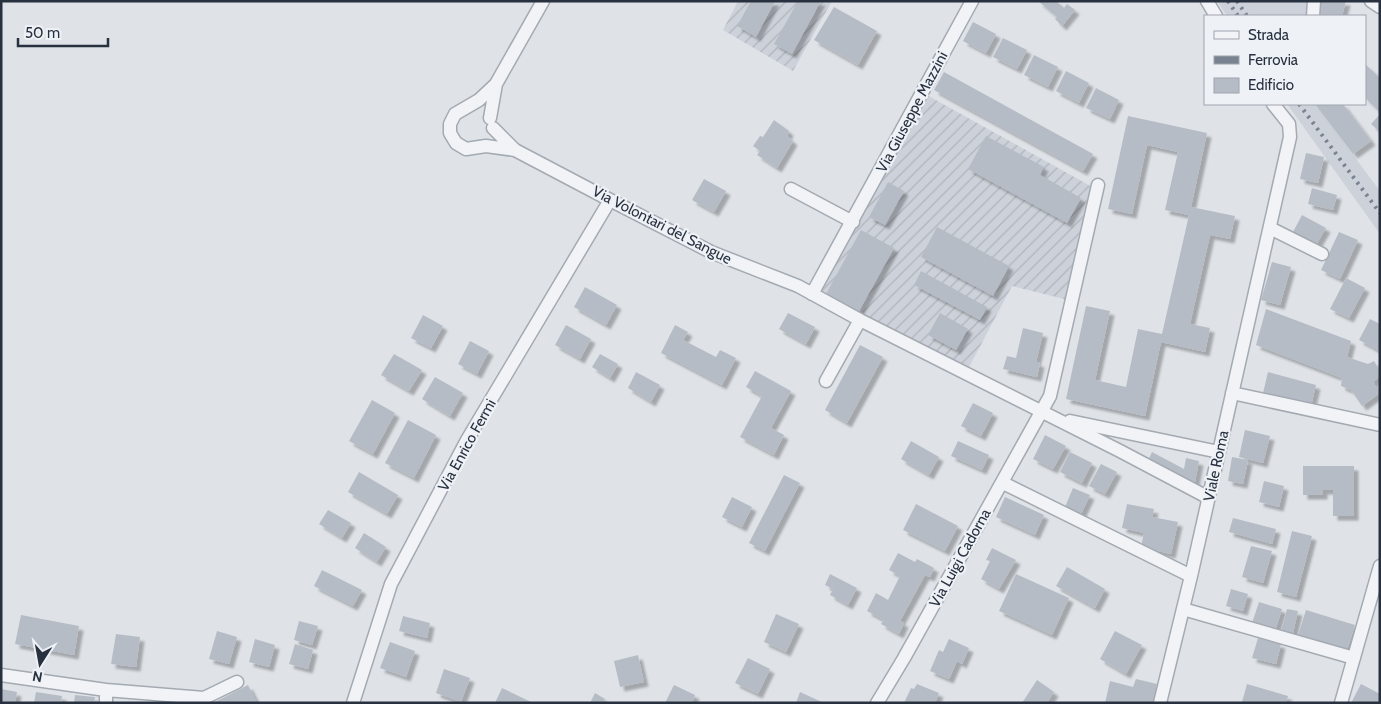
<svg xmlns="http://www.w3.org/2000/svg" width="1381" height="704" font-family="Cabin,sans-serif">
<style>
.built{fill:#cdd2da}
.industrial{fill:url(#industrial-furrows)}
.building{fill:#b6bcc5;filter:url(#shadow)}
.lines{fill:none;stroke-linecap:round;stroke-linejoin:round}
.minor-casing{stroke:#a4aab2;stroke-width:15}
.minor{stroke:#f2f3f6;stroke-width:12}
.rail{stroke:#798291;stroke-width:4;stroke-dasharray:2.5 5;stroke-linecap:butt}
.labels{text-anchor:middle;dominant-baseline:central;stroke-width:4.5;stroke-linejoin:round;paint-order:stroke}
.street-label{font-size:15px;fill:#28313f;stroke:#eef1f6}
</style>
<defs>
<pattern id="industrial-furrows" width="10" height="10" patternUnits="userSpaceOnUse" patternTransform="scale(1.25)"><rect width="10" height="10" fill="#cdd2da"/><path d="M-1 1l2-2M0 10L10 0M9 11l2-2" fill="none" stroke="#b0b5bc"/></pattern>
<filter id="shadow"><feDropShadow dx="4.5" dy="4.5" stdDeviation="1" flood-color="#0004"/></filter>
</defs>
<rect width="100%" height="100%" fill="#dfe3e8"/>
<!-- built -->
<path class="built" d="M1217,1H1305L1308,5L1306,16H1227Z
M1287,104H1315L1380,191V234Z"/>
<!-- industrial -->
<path class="industrial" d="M738,1H832L793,71L723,30Z
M925,94L1094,188L1068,300L1012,286L967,371L825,296L822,290Z"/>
<!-- building -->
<path class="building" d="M751,1H775L756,37L737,26Z
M798,1H821L792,54L774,44Z
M1038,1H1056L1064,8L1067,4L1075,10L1062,26L1055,19L1057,17Z
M1320,1H1346L1342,16H1317Z
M834,7L877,31L858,65L814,40Z
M973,22L996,34L986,53L963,41Z
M1003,38L1027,50L1017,69L993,57Z
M1034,55L1058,67L1048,87L1024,75Z
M1365,64L1380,78V112L1365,98Z
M1066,71L1089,83L1079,103L1056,91Z
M944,72L1093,154L1083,171L934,90Z
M1096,88L1119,100L1110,119L1086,108Z
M1315,104H1343L1371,141L1353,154Z
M1380,114V132L1371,124Z
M1128,116L1207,133L1191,207L1235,216L1230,239L1210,235L1190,324L1210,328L1205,352L1161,342L1145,416L1066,399L1086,306L1110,311L1095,380L1126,387L1138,329L1162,334L1189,215L1165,210L1178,152L1147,145L1132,214L1108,209Z
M774,120L789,131L787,136L793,141L777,168L757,155L760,151L753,146L760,136L763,137Z
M986,136L1044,167L1040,175L1081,198L1067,223L968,169Z
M1306,153L1324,157L1318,183L1300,179Z
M704,179L726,191L714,212L692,200Z
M888,182L904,191L885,225L869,217Z
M1312,188L1337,195L1333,210L1308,204Z
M1302,215L1326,228L1316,245L1293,232Z
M937,227L1009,266L993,296L921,257Z
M861,230L894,248L859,311L826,294Z
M1339,232L1358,240L1340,279L1321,270Z
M1272,262L1291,267L1280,305L1261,300Z
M921,271L987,307L980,320L914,285Z
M1346,278L1365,288L1349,318L1330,309Z
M585,287L617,305L606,325L574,307Z
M1266,309L1351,341L1347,357L1368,364L1374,361L1380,371V376L1373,382L1380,393L1362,406L1351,390L1341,386L1342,378L1256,345Z
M788,313L815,327L806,344L779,329Z
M940,313L968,329L956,350L928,335Z
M423,315L443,326L431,348L411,338Z
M1370,319L1380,324V351L1359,340Z
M566,325L591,339L580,359L555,345Z
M675,325L688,332L683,340L716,357L720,350L736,358L722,385L661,353Z
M1023,328L1043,333L1036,362L1040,363L1037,377L1003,369L1007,356L1016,358Z
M470,341L489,351L477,374L458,364Z
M860,345L883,357L847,423L825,410Z
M394,354L422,370L409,391L381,375Z
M600,354L618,364L610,378L592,367Z
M755,371L791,391L771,428L784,435L774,455L740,437L762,396L746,387Z
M636,372L660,385L651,402L628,388Z
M1268,372L1316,385L1311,406L1263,393Z
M435,377L463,393L450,416L422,399Z
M372,400L395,413L373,454L349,441Z
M973,403L993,413L981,436L961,426Z
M408,420L436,435L414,478L385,463Z
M1245,430L1270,436L1263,463L1239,457Z
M1045,435L1066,446L1053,469L1033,459Z
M911,441L939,457L929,475L901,459Z
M958,441L989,455L982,470L951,456Z
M1070,452L1092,463L1082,483L1060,472Z
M1152,452L1184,469L1186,458L1199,461L1194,487L1147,463Z
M1232,457L1248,460L1243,484L1228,481Z
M1101,464L1117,472L1105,494L1089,486Z
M1303,466H1354V516H1333V490H1323V495H1303Z
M359,472L398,495L387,514L348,492Z
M784,475L800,483L765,551L749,543Z
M1264,481L1284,486L1279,507L1259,502Z
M1073,488L1090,495L1081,514L1065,507Z
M732,497L752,507L742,527L722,517Z
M1005,497L1044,515L1035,535L996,517Z
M916,504L958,526L945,551L903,530Z
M1127,504L1154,509L1152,517L1178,522L1171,554L1141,547L1144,533L1122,528Z
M328,510L351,523L342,538L319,524Z
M1233,518L1276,529L1272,544L1229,532Z
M1292,531L1312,536L1296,597L1277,592Z
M364,533L386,547L377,562L355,548Z
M1251,546L1272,551L1263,583L1242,577Z
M992,548L1016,560L999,589L981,579L990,561L986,560Z
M898,553L915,562L917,559L934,568L930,577L925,575L900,621L904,623L899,634L881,624L884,620L867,611L876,593L888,600L900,576L889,570Z
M1067,567L1105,589L1095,608L1056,586Z
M322,570L362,590L353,606L314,586Z
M830,574L857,588L848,605L830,595L833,589L825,585Z
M1016,574L1069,598L1052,635L999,611Z
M1231,589L1248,594L1243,611L1226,606Z
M1259,602L1282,609L1275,631L1252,623Z
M1287,609L1298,611L1293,633L1281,631Z
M1306,610L1355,625L1347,650L1298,635Z
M776,614L799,624L786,652L764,642Z
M21,615L79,626L74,655L15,644Z
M403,616L430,623L427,638L399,631Z
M299,621L318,626L312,645L294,640Z
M217,631L237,637L229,664L209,659Z
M1115,631L1142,645L1126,674L1100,659Z
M116,634L140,637L136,667L111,664Z
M1258,638L1281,644L1276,664L1252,658Z
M255,639L275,645L269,667L249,662Z
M949,639L969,648L962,664L957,661L949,679L930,671L939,650L943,652Z
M390,642L415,651L406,677L380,668Z
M295,644L313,650L308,669L289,664Z
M638,655L644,682L620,687L614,661Z
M748,658L770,669L758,694L735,683Z
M444,669L470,678L461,702L436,693Z
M1136,679L1157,684L1152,703H1105L1110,681L1133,687Z
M1037,680L1054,692L1047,703H1022Z
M917,684L939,693L935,703H904L911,688L914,689Z
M1247,684L1288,696L1286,703L1242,702Z
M1361,684L1380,694V703H1351Z
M248,685L257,703H213Z
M674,685L695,695L692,703H665Z
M502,688L533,703H495Z
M1,689L17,692L15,703H1Z
M36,692L62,696L61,703H34Z
M800,692L824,703H796Z
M595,693L605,699L602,703H590Z
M75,695L95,697L94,703H74Z"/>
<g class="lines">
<!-- minor casing -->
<g class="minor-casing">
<path id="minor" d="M1207,1L1216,16
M1371,1L1380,7
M1313,16L1314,1
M496,84L479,100L455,114L450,124V133L456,143L466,149L486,146L515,150
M490,118L496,84L543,1
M493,128L515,150L610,200L711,252L798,286L860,320L1120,451L1209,498
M791,189L853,222
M1270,228L1322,254
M812,294L972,1
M826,381L860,320
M1232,393L1380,425
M1070,421L1219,452
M1003,483L1191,576
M1183,609L1354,658
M1,675L106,690V703
M106,690L204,698L237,682
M353,703L391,584L467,440L610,200
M877,703L904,658L1050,396L1098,185
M1160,703L1191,576L1290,137L1289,124L1273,104
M1341,703L1380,566"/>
</g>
<!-- minor -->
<use href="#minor" class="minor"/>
<!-- rail -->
<path class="rail" d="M1228,1L1238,16
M1237,1L1247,16
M1299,104L1380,213"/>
</g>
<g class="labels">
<!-- street labels -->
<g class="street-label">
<text transform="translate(912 112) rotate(-62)">Via Giuseppe Mazzini</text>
<text transform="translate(662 225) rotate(27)">Via Volontari del Sangue</text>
<text transform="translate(467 445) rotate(-61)">Via Enrico Fermi</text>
<text transform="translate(1216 466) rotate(-78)">Viale Roma</text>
<text transform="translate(960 558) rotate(-61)">Via Luigi Cadorna</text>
</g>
</g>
<!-- border -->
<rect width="1381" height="704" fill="none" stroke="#28313f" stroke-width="5"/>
<!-- legend -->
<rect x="1204" y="15" width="162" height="90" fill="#eef1f6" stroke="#9fa4ad"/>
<rect x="1214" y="31" width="25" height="8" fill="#f2f3f6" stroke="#9fa4ad"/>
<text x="1248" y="40" font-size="15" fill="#28313f">Strada</text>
<rect x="1214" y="56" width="25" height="8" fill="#798291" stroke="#9fa4ad"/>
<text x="1248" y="65" font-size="15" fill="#28313f">Ferrovia</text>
<rect x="1214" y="78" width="25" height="15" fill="#b6bcc5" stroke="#9fa4ad"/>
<text x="1248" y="90" font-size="15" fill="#28313f">Edificio</text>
<!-- north arrow -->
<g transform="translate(40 664) rotate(191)" stroke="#eef1f6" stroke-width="4" paint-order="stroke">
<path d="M0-4L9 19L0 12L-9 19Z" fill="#28313f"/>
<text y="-8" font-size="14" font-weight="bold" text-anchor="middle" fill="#28313f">N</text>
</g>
<!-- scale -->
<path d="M18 38v8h90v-8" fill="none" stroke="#28313f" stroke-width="2.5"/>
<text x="25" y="38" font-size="15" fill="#28313f" stroke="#eef1f6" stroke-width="4" paint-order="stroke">50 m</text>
</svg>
